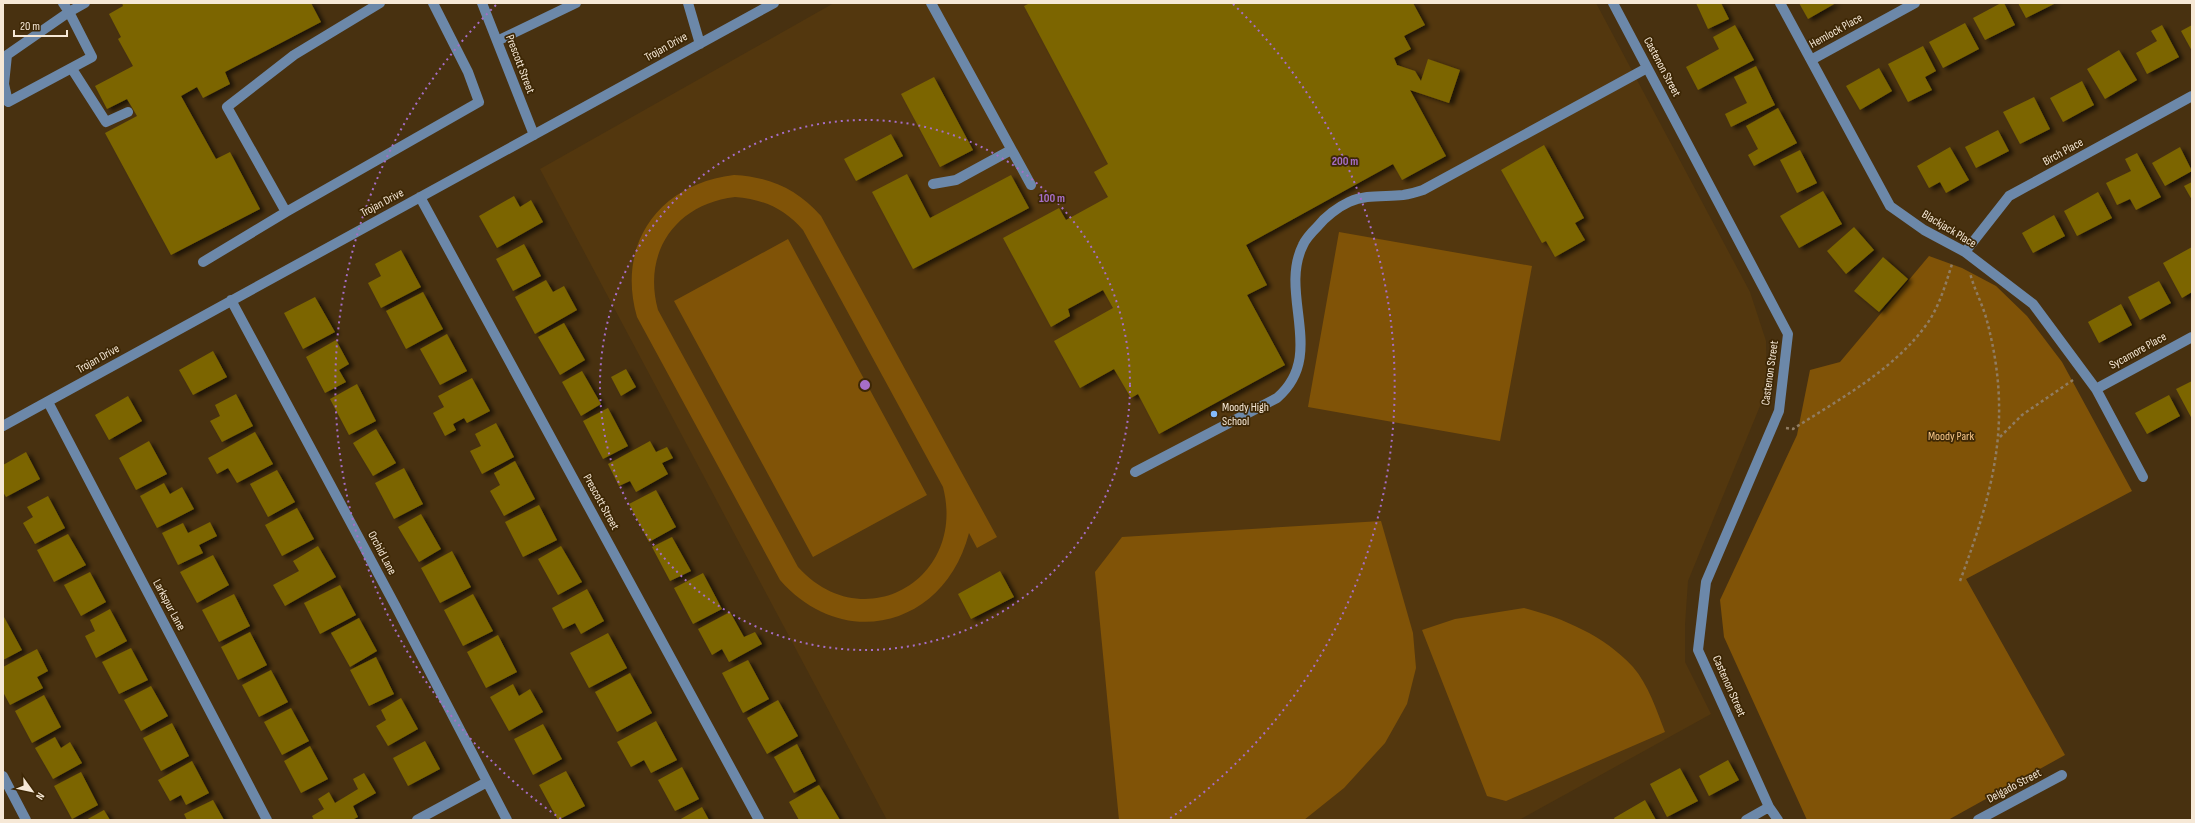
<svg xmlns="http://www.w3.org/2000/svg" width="2195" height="823" font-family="'Sofia Sans Condensed',sans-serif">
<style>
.built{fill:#53370e}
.green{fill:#805307;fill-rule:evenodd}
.building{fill:#7c6501;filter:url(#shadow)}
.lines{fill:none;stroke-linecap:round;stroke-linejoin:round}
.path{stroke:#907c62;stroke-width:2.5;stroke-dasharray:3 3;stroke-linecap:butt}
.minor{stroke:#6c88a9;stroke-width:10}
.ring{fill:none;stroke:#a66ec7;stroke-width:2;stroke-dasharray:2 4}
.poi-dot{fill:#85bbfb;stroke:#3d2705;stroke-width:1.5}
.labels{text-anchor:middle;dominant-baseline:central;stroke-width:3.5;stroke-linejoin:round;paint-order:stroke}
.street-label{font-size:12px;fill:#f6e8d6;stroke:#3d2705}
.poi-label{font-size:12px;fill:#f6e8d6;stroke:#3d2705;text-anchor:start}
.park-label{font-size:12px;fill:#f7c688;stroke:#3d2705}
.centre{fill:#a66ec7;stroke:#3d2705;stroke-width:2}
.ring-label{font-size:12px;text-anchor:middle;font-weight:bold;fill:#a66ec7;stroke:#3d2705;stroke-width:3.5;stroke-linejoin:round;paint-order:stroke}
</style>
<defs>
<filter id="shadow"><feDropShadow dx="4.5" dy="2.5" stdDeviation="2" flood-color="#0009"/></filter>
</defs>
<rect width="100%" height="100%" fill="#483110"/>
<!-- built -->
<path class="built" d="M834,3H1596L1750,292L1766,341L1767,389L1688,581L1685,625V662L1711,714L1519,820H887L540,169Z"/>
<!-- green -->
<path class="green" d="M734,175C770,177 797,189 821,216L997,537L977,548L969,533C945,626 844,653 780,580L637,317C616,244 659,184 734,175ZM735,197C763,199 785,209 803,230L943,487C967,580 863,639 798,567L658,310C642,252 676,204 735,197Z
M1339,232L1532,266L1500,441L1308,407Z
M788,239L927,495L813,557L674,301Z
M1929,256L1962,268L1996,286L2027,316L2062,362L2132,491L1966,579L2065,755L1948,820H1807L1724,637L1720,600L1797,435L1810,370L1840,362Z
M1381,521L1413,633L1416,668L1407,704L1385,743L1344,788L1304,820H1119L1095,572L1122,537Z
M1524,608C1563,618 1605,636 1633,667C1648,684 1657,711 1665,732L1506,801L1487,796L1422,630L1455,619Z"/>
<!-- building -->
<path class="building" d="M122,3H311L321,22L225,72L230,84L203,98L197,87L181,96L216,159L230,152L260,209L171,255L105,133L137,116L127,99L107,109L95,86L133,66L118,39L121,37L109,14L123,6Z
M1030,3H1413L1425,25L1404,36L1411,49L1394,58L1397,65L1415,71L1421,81L1428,59L1460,70L1449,103L1410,90L1446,156L1402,180L1393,164L1246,245L1267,285L1247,295L1285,365L1159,434L1138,394L1131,398L1114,369L1080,388L1054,341L1113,308L1103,290L1068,309L1070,316L1051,327L1003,238L1059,208L1066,220L1108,197L1094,172L1108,164L1024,6Z
M1696,3H1721L1729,19L1708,29Z
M1799,3H1836L1808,19Z
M2001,3H2004L2015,25L1985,40L1973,18Z
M2018,3H2056L2026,18Z
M1965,23L1979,49L1943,68L1929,42Z
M1735,25L1754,60L1698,90L1686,67L1719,49L1713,37Z
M2162,25L2179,57L2147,74L2136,53L2157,41L2151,31Z
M2192,25V51L2181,31Z
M1923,46L1936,71L1925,77L1932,90L1908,102L1888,64Z
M2119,50L2137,80L2105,99L2087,69Z
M1756,66L1775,105L1731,127L1725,114L1747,103L1734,77Z
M1879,68L1892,91L1860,110L1846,86Z
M934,77L973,150L940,167L901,94Z
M2082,81L2094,105L2063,122L2050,98Z
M2034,97L2050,129L2020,144L2003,112Z
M1778,108L1797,143L1754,166L1748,155L1758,149L1746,126Z
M1998,130L2009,151L1976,168L1965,147Z
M891,134L903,156L856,181L844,159Z
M1544,145L1584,218L1575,223L1585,240L1555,257L1546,241L1542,243L1501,170Z
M1950,147L1969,180L1946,193L1940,182L1929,188L1917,166Z
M2180,147L2192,171L2165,186L2152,163Z
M1800,150L1817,183L1797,193L1780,160Z
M2137,153L2161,197L2136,210L2130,199L2117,205L2106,183L2131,171L2125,159Z
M907,174L930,218L1011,175L1029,208L913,269L872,192Z
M2192,182V200L2184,186Z
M1823,191L1842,224L1799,248L1780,216Z
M2098,192L2112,218L2077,236L2064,211Z
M514,196L520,207L531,200L543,222L497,248L479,216Z
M2054,215L2065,236L2033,253L2022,233Z
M1854,227L1874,250L1846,274L1827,251Z
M524,244L541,276L513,291L496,259Z
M2192,247V292L2182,298L2163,263Z
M401,250L421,287L381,308L368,283L381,276L375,264Z
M1883,257L1908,279L1879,312L1854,291Z
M546,280L553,292L564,286L577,310L535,334L515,297Z
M2159,281L2171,303L2140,320L2128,297Z
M423,292L443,329L406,349L386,311Z
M315,297L335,332L303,349L284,313Z
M2121,304L2132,325L2099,343L2088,322Z
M564,323L585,360L560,375L538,337Z
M447,334L467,371L440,385L420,349Z
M336,340L349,364L339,370L346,382L325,393L306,357Z
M213,351L227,377L193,395L179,370Z
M626,369L636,387L621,396L611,377Z
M582,371L601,404L581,416L562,382Z
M472,378L490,411L467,423L464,418L453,424L456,430L445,436L433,413L444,407L438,396Z
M2192,381V419L2176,389Z
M357,384L376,421L349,435L330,399Z
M236,394L253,426L222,442L210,421L220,416L215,405Z
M2169,395L2180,416L2147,434L2135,413Z
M128,396L142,421L109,440L95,415Z
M608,408L628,446L603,459L583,421Z
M496,423L514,457L482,474L470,451L481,446L475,434Z
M376,429L396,463L373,476L353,443Z
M255,432L273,464L237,483L228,468L217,474L208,458Z
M149,441L167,474L136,490L119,458Z
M650,441L656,452L667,447L673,458L662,463L668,474L636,492L630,481L619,486L608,464Z
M26,452L40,479L6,497L3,492V465Z
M515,461L535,499L504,516L490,491L500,485L494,473Z
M404,468L423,504L394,519L375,483Z
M277,470L295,502L268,517L250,484Z
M164,483L170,494L182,487L194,509L157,528L140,496Z
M656,490L676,527L649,542L629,504Z
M48,496L65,528L35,544L23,523L33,517L27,507Z
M539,505L557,540L523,557L505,522Z
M297,508L314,539L282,556L265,525Z
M421,514L441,549L419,562L398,527Z
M210,522L217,536L199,545L203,553L178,565L162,533L183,523L188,533Z
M68,534L86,565L54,582L37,550Z
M672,537L691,571L670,581L652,547Z
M318,546L336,577L285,606L273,585L299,571L293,561Z
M561,546L582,582L558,595L538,559Z
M452,551L471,587L440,603L421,568Z
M213,555L229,585L197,603L180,572Z
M1000,571L1014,597L971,619L958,594Z
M90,572L106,602L81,616L64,585Z
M703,573L722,609L693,624L674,588Z
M340,585L356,615L320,634L304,603Z
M587,589L604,621L581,634L575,623L563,629L552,608Z
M234,594L250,626L219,642L202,610Z
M473,594L493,631L463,646L444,610Z
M110,609L127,641L96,658L85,636L95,631L90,620Z
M730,612L744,637L755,632L762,644L729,662L722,649L712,655L698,629Z
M4,617L22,650L3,660V618Z
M359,618L377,651L350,667L331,633Z
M250,632L267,665L238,680L221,647Z
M608,633L627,668L589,688L570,653Z
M498,635L517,672L486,688L467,652Z
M131,648L148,680L119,694L102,662Z
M37,649L48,671L37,677L43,688L10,705L3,692V667Z
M376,657L394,694L369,706L350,670Z
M748,660L769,699L743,713L722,673Z
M271,670L288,702L259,717L242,685Z
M630,673L652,713L617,732L595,692Z
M513,684L519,696L530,689L543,712L509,731L490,697Z
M151,686L168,716L141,731L124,700Z
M44,695L61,727L32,743L15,711Z
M401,698L418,729L388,746L376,726L386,720L381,710Z
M778,700L798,736L767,754L747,718Z
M291,708L309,741L282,755L264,722Z
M656,721L677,760L651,773L644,760L631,767L617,742Z
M172,723L189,756L161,771L143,738Z
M543,724L562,759L533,775L514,739Z
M55,737L61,748L70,742L82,763L53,779L35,748Z
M425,741L440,769L408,786L393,758Z
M797,744L816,781L794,793L774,757Z
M310,746L328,779L301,793L284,761Z
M1728,760L1739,780L1709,796L1699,776Z
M192,761L209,793L186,805L181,795L170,801L158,780Z
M682,767L699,799L675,811L658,780Z
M1680,768L1698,801L1667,817L1650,784Z
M566,771L585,806L558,820L539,785Z
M81,772L98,805L72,819L54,786Z
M364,773L376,793L353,806L358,817L352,820H314L312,816L324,809L318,799L329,792L335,803L358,789L353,779Z
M819,785L840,820H799L789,802Z
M213,800L224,820H187L184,814Z
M1645,800L1656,820H1615L1614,818Z
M702,807L709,820H679Z
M104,810L110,820H86Z"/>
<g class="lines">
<!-- path -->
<path class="path" d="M1786,428L1793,429C1841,398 1896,369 1929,321C1940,304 1946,283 1952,264
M2000,437L2022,415L2073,380
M1960,581C1994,489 2013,420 1987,321C1983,305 1974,289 1970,273"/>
<!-- minor -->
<path class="minor" d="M63,3L69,12L85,3
M482,3L534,135
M688,3L700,44
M931,3L1031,185
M1613,3L1788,334L1779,411L1706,582L1698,650L1769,807L1778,820
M1780,3L1890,206L1924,230L1965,252L2033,304L2096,389L2143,477
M69,12L92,57L8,102L4,84L7,55Z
M497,41L576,3
M1811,60L1915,3
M72,69L106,122L128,112
M933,184L956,180L1011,150
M420,197L759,820
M286,212L479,102L468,72L433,3
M1965,252L2009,196L2192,96
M203,262L286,212L227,107L294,55L380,3
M231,300L395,605L507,820
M2096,389L2192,337
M48,402L267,820
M3,426L774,3
M1135,472L1277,398C1327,355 1278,295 1303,245C1306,238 1312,232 1318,226C1325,217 1338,207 1349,202C1366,194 1385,197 1403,195C1410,194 1417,192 1423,190L1647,68
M3,776L26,820
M417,820L487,782
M1746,820L1769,807
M1978,820L2062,775"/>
</g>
<!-- distance rings -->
<g class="ring">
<circle cx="865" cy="385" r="265"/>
<path d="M561 819A530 530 0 0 1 497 4M1233 4A530 530 0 0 1 1169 819"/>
</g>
<!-- markers -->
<circle class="poi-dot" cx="1214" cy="414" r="4"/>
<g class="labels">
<!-- street labels -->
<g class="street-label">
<text transform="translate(1836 31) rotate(-29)">Hemlock Place</text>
<text transform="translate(666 47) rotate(-29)">Trojan Drive</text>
<text transform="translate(520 64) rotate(69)">Prescott Street</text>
<text transform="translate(1662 67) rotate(62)">Castenon Street</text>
<text transform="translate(2063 152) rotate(-29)">Birch Place</text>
<text transform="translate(382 203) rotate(-28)">Trojan Drive</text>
<text transform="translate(1949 229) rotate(31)">Blackjack Place</text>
<text transform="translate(2138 351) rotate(-29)">Sycamore Place</text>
<text transform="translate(98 359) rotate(-29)">Trojan Drive</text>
<text transform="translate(1770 373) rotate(-82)">Castenon Street</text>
<text transform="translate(601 502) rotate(61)">Prescott Street</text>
<text transform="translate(382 553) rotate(62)">Orchid Lane</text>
<text transform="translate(169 605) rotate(62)">Larkspur Lane</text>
<text transform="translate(1729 686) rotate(66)">Castenon Street</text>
<text transform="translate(2014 786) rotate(-28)">Delgado Street</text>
</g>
<!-- poi labels -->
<g class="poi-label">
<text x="1222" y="407">Moody High<tspan x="1222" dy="14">School</tspan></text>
</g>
<!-- park labels -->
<g class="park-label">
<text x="1951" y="436">Moody Park</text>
</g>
</g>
<circle cx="865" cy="385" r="6" class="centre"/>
<g class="ring-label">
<text x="1345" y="165">200 m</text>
<text x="1052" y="202">100 m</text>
</g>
<!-- border -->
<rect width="2195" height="823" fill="none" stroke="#f6e8d6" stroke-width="8"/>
<!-- north arrow -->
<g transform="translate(32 791) rotate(123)" stroke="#3d2705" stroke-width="3" paint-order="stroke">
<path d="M0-3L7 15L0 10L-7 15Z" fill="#f6e8d6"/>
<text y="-6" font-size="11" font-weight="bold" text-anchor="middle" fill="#f6e8d6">N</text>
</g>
<!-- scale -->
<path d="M14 30v6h53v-6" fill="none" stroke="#f6e8d6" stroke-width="2"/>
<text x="20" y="30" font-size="12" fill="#f6e8d6" stroke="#3d2705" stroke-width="3" paint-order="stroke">20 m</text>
</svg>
